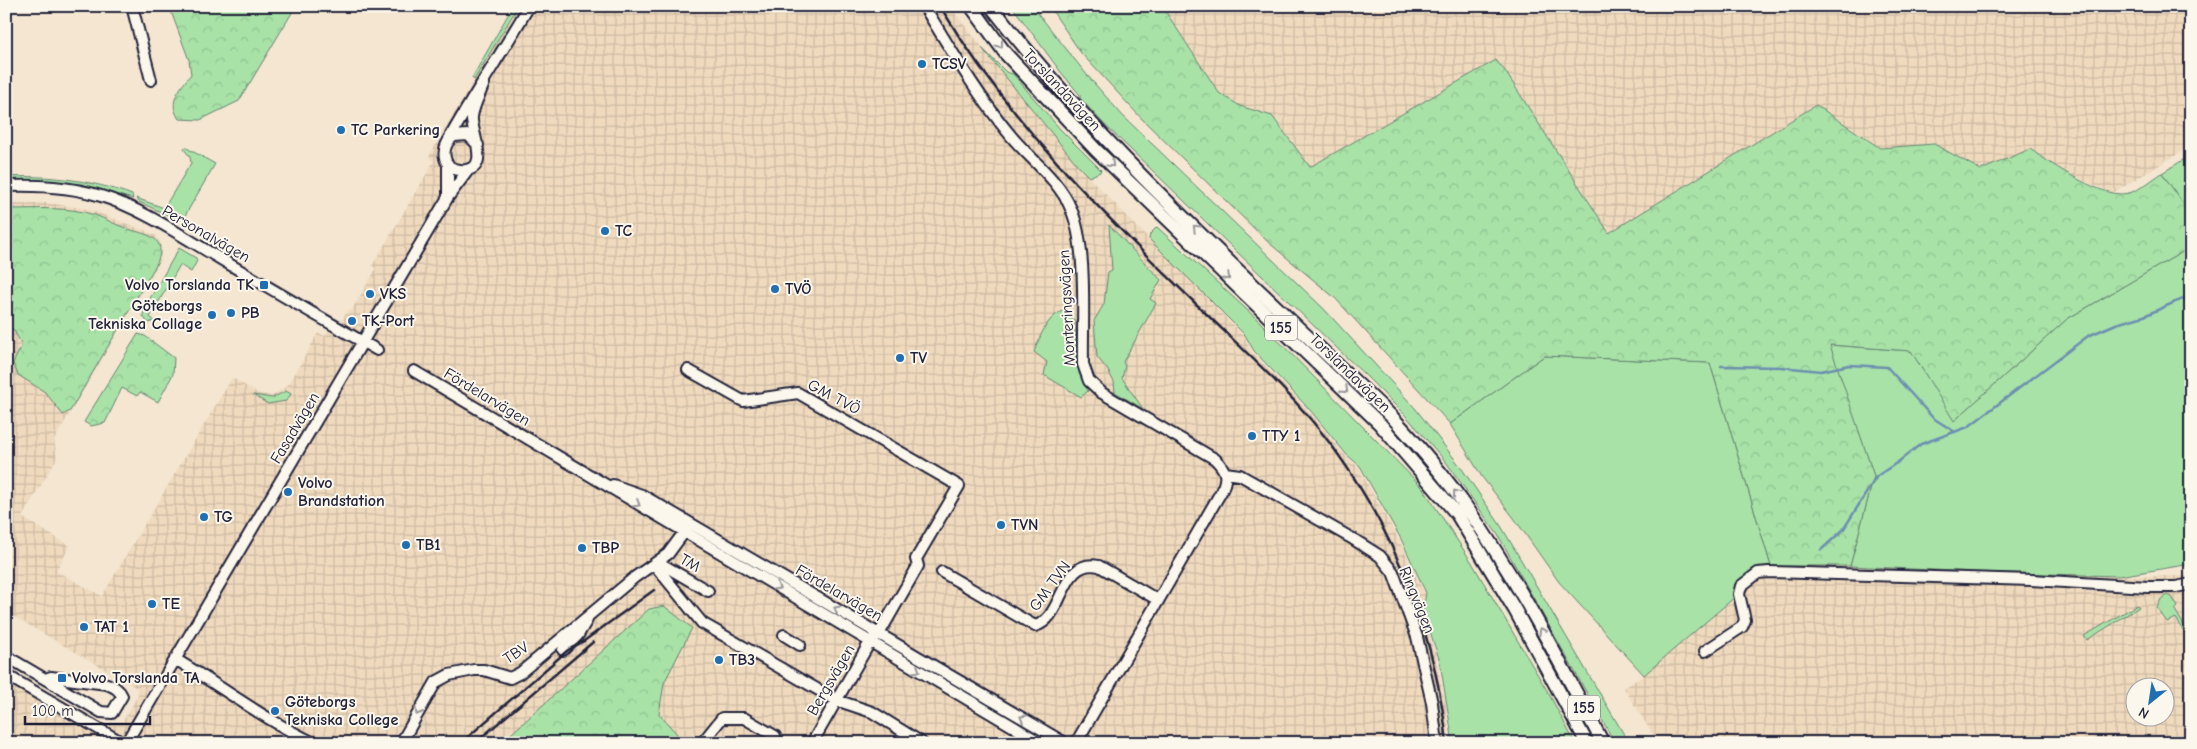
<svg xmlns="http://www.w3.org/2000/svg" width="2197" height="749" font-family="'Comic Neue',sans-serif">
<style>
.industrial{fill:url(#industrial-grid);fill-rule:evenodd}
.grass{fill:#a8e2a7;stroke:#658271}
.forest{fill:url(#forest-crowns);stroke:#658271}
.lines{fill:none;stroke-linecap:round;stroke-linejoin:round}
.stream{stroke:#6c8fb0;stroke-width:2.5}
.minor-casing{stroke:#22223b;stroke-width:14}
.major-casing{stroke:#22223b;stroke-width:16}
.minor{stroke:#fbf7ec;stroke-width:10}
.major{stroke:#fbf7ec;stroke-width:12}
.rail{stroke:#22223b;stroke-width:2.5}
.oneway{stroke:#99979c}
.poi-dot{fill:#1f6fb2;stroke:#fbf7ec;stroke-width:2}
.labels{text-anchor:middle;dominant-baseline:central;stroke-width:4;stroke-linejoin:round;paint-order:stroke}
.shield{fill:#fbf7ec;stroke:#636270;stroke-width:1}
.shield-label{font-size:15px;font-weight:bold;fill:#22223b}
.poi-label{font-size:16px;font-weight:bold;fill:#22223b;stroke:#fbf7ec;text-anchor:start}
.street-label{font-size:16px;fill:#22223b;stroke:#fbf7ec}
</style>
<defs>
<pattern id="industrial-grid" width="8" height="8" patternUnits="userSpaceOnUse" patternTransform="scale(1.25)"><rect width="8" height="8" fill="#efdabe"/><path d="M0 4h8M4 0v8" fill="none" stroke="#cdbba4"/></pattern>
<pattern id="forest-crowns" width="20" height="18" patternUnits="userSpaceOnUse" patternTransform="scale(1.25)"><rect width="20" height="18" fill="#a8e2a7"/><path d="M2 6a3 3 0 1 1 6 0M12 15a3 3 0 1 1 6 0" fill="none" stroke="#90c291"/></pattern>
</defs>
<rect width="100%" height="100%" fill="#f4e6d1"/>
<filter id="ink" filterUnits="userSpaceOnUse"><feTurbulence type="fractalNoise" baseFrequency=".02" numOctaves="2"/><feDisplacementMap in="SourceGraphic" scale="10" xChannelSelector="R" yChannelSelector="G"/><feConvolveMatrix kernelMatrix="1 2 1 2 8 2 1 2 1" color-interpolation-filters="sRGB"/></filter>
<g filter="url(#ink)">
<!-- industrial -->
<path class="industrial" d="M518,6H949L1080,168L1244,336L1252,352L1314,417L1344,454L1358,467L1399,540L1425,594L1421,609L1435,653L1446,707L1450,743H6V666L105,724L123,721L138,695L137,688L6,612V203H47L88,209L146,231L156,236L161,243V259L54,440L57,458L22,517L70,546L56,571L102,596L232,378L260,394L272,396L289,384L318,333L325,336L329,329L345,338L347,334L337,329L348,310L351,311L376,269L372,266L434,161L429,157L431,153Z
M1162,6H2191V146L2113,193L2066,174L2030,149L1981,171L1934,144L1880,148L1816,105L1609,233L1505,71L1496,60L1310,167L1272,116L1240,106L1219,93Z
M1716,565L1850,566L2120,576H2191V743H1658L1624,688L1644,675ZM2134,686H2164V716H2134Z"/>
<!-- grass -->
<path class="grass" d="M513,6H518L474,80L472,78Z
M1012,6H1032L1087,75L1122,115L1324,309L1415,408L1460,466L1501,526L1629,743H1615L1498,535L1446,462L1406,416L1367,377L1102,122L1080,98V95L1060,71Z
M982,48L1006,72L1013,74L1060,129L1101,170L1100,172L1089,177L1080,168Z
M185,147L215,164L183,219L179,220L139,202L136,198L164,208L191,163L190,157L184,149Z
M2191,155V215L2162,173Z
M6,177C47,175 93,180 132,195L133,199C90,187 51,178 6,180Z
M1109,225L1161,280L1150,299L1156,303L1123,362L1125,366L1122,378L1143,409L1115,392L1114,382L1107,369L1097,357L1094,321L1104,304L1108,272L1112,270Z
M1157,227L1259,321L1422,487L1471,561L1549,694L1575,743H1453L1440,662L1423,610L1426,593L1401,539L1360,466L1346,454L1310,410L1254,351L1245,335L1149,239L1150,234Z
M2191,247V564L2119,576L1974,572L1850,566L1874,476L1829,345L1911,351L1955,420L2067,319Z
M179,248L196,258L197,261L191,272L180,265L150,317L155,321L148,323L143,316L144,309Z
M1062,311L1074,320L1079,373L1088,391L1081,397L1044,375L1047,362L1034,352C1040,337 1046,318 1062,311Z
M1544,356L1710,363L1771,566L1644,675L1559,582L1514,518L1482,477L1450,424Z
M286,391L291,394L286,401L268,404L253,395L272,398Z
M2168,595L2172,597L2178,607L2175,610L2191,637V643L2175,618L2167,622L2157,608L2161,599Z
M2137,605L2139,607L2087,640L2084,636Z"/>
<!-- forest -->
<path class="forest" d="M169,6H296L239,101L200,120L179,119C167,101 180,89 191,74L189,60Z
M1049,6H1162L1219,93L1240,106L1272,116L1310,167L1496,60L1505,71L1609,233L1816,105L1880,148L1934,144L1981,170L2030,149C2050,163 2107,203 2132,192C2142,188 2153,179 2162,173L2191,215V247L2067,319L1954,421L1911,351L1830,345L1874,476L1850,566H1771L1710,363L1544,356L1450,424L1335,298L1268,242L1142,119L1081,53Z
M6,209C36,209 67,206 95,215C106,219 116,225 128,229C148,235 169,237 156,265L70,411L63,415L45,392L18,375L13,363L22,345L13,329L6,327Z
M138,334L145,336L174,358L173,374L158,402L140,392L137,396L122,388L105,423L91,426L84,422Z
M664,606L692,628L664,683L659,714L677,734L674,743H501L649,609Z"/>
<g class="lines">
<!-- stream -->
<path class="stream" d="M1721,366L1781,367L1821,371L1849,365L1887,367L1933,418L1955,432
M1821,550L1843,530L1877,476L1898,462L1921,444L1968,427L2088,336L2116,324L2144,316L2191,295"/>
<!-- minor casing -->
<g class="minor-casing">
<path id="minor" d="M132,6L151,80
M924,6C951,50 978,96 1011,136C1030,159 1060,181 1071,209C1088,248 1082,320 1083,364L1089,381L1102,393L1215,459C1227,471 1228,477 1221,492L1076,743
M449,139C474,94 503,51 529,6
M478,145L468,135L454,136C440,145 441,169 460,170C494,173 470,131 472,117C473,106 480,94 484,83
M448,164V197
M6,186C38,185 70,186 101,196C141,208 182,236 219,258C271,289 324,320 377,350
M688,370L743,401L798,393L959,486L916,559L918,566L879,634L870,642L812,743
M414,371L1041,743
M1225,473L1240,475L1353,539L1380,556L1393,572L1417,637L1432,703L1437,743
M613,485L642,495L1065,743
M658,562L708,591
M654,564L702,623L836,700L872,712L922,743
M942,572L1035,626C1065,618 1059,558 1099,566L1158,600
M784,635L800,645
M563,650L578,635L587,620
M1705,651L1742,627L1745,620L1739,594L1741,586L1758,573L1769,572L2031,580L2148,587H2176L2191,584
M6,656L101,712L112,713L122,696C119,689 114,687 107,684L51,677L46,679
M175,659C222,687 265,720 314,743
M6,675L123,743
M166,675L448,197L469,169
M126,743L160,685
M401,743L436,682L449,675L474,670H484L510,678L520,673L635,577L668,554L688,527
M702,743L722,718H744L775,736"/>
</g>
<!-- major casing -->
<g class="major-casing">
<path id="major" d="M971,6L1006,54L1096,150L1380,424L1457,514L1515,610L1587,743
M991,6C1109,157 1254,284 1392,417C1419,446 1444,475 1467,508C1519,582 1560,663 1603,743"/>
</g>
<!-- minor -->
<use href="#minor" class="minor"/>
<!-- major -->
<use href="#major" class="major"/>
<!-- rail -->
<path class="rail" d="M940,6C1009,121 1098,209 1193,301C1242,349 1295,395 1335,450C1397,536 1436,638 1447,743
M461,743L568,650L584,641L654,590
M475,743L593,642"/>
</g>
<!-- one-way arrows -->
<defs><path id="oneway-chevron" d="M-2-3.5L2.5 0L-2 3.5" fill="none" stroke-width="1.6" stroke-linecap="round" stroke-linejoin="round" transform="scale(1.25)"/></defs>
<g class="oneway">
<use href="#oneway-chevron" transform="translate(1000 45) rotate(54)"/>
<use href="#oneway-chevron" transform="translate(1111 164) rotate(44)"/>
<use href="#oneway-chevron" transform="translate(1196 228) rotate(-136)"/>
<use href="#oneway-chevron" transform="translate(1227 277) rotate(44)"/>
<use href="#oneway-chevron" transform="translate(1345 390) rotate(44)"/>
<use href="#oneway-chevron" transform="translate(1456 493) rotate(-127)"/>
<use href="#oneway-chevron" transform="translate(637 504) rotate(31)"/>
<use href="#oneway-chevron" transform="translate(777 587) rotate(30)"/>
<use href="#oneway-chevron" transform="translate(837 609) rotate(-150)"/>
<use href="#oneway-chevron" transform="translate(1542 631) rotate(-118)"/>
<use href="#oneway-chevron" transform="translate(917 670) rotate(31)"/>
<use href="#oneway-chevron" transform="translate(418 712) rotate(120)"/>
<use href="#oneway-chevron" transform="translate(1023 718) rotate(-150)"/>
</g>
</g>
<!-- markers -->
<g class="poi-dot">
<circle cx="922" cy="64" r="5"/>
<circle cx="341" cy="130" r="5"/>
<circle cx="605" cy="231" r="5"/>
<rect x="259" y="280" width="10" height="10" rx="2.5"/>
<circle cx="775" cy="289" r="5"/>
<circle cx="370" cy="294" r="5"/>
<circle cx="231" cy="313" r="5"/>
<circle cx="212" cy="315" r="5"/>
<circle cx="352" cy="321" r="5"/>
<circle cx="900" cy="358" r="5"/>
<circle cx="1252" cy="436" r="5"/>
<circle cx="288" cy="492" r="5"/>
<circle cx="204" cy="517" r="5"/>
<circle cx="1001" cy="525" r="5"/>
<circle cx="406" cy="545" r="5"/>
<circle cx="582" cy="548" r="5"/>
<circle cx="152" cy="604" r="5"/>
<circle cx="84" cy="627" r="5"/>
<circle cx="719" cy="660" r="5"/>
<rect x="57" y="673" width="10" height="10" rx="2.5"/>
<circle cx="275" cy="711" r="5"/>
</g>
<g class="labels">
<!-- shield labels -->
<g class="shield">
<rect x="1265" y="315.5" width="32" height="25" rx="4"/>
<rect x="1568" y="695.5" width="32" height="25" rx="4"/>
</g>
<g class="shield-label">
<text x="1281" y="328">155</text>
<text x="1584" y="708">155</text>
</g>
<!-- poi labels -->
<g class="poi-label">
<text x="932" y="64">TCSV</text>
<text x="351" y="130">TC Parkering</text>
<text x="615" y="231">TC</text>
<text x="254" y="285" text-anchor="end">Volvo Torslanda TK</text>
<text x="785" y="289">TVÖ</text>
<text x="380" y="294">VKS</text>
<text x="202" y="306" text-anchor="end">Göteborgs<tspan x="202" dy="18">Tekniska Collage</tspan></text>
<text x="241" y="313">PB</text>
<text x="362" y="321">TK-Port</text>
<text x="910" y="358">TV</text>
<text x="1262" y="436">TTY 1</text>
<text x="298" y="483">Volvo<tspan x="298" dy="18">Brandstation</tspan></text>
<text x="214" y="517">TG</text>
<text x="1011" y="525">TVN</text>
<text x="416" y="545">TB1</text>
<text x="592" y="548">TBP</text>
<text x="162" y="604">TE</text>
<text x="94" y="627">TAT 1</text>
<text x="729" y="660">TB3</text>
<text x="72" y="678">Volvo Torslanda TA</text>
<text x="285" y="702">Göteborgs<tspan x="285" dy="18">Tekniska College</tspan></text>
</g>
<!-- street labels -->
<g class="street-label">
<text transform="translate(1062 90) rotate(47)">Torslandavägen</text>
<text transform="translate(206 234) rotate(30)">Personalvägen</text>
<text transform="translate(1067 308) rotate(-93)">Monteringsvägen</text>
<text transform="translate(1350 373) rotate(44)">Torslandavägen</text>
<text transform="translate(487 397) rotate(31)">Fördelarvägen</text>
<text transform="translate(834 397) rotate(28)">GM TVÖ</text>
<text transform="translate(295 428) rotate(-59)">Fasadvägen</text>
<text transform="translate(690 563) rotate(30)">TM</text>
<text transform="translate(1050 586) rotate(-54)">GM TVN</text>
<text transform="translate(839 593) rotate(30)">Fördelarvägen</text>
<text transform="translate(1417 600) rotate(68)">Ringvägen</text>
<text transform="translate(516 653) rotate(-33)">TBV</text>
<text transform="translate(831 680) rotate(-60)">Bergsvägen</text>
</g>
</g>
<!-- margin -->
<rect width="2197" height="749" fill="none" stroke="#fbf7ec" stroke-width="25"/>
<rect x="12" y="12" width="2172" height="724" fill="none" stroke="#22223b" stroke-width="2" filter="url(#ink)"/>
<!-- north arrow -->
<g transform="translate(2150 702) rotate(210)"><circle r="24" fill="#fbf7ec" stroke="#a4a2a5"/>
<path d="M0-4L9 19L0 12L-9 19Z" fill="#1f6fb2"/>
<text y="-8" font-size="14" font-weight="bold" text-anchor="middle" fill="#22223b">N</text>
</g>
<!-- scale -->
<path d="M25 716v8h125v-8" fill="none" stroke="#22223b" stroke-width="2.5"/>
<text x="32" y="716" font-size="15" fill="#22223b" stroke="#fbf7ec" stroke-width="4" paint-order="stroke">100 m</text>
</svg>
